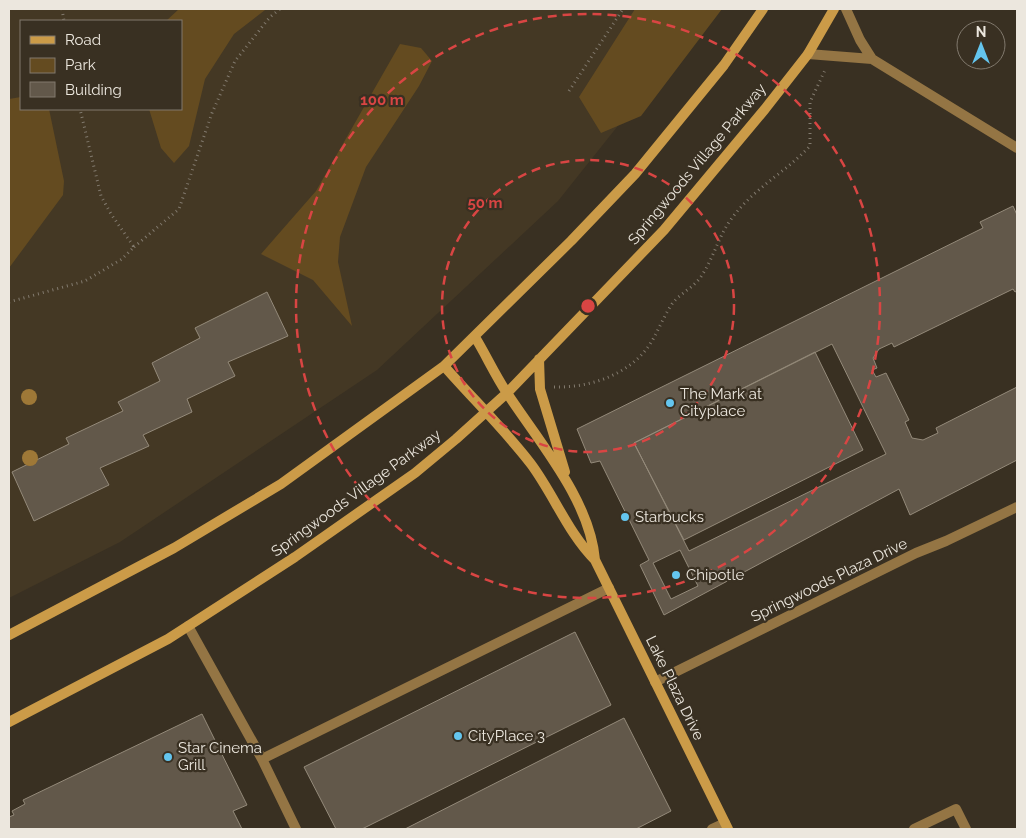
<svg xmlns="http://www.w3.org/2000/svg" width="1026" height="838" font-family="Raleway,sans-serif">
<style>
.built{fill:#443824;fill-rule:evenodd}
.green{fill:#644b20}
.building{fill:#62584a;stroke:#948a7a;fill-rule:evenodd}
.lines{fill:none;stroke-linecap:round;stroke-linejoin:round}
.path{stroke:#827a6e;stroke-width:3;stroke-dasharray:1 4;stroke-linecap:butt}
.lane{stroke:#947544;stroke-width:10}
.street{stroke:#947544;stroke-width:10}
.secondary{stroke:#cb9b48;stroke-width:10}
.tree{fill:#9e7837}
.ring{fill:none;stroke:#d94543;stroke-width:2.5;stroke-dasharray:9 6}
.poi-dot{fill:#64c5ee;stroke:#393022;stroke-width:2}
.labels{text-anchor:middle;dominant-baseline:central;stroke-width:4.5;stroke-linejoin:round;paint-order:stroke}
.street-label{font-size:15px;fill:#ece7de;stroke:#393022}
.poi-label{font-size:15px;fill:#ece7de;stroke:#393022;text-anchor:start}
.centre{fill:#d94543;stroke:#393022;stroke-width:2.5}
.ring-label{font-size:15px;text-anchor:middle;font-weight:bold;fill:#d94543;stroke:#393022;stroke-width:4.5;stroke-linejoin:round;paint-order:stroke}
</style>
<rect width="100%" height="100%" fill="#393022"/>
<!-- built -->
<path class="built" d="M9,9H711L558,201L377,370L120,542L9,598ZM21,21H181V109H21Z"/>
<!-- green -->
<path class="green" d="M179,9L265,10L234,34L205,79L189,146L174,163L161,148L149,109H181V21H166Z
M635,9H722L641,116L601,133L579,97Z
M400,44L421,48L432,61L419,86L366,167L340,237L338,262L352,326L313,280L261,254L316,191Z
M21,97V109H49L64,181L63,195L9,268V99Z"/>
<!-- building -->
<path class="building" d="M1013,206L1017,215V291L1015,292L1013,289L894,347L892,343L879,349L873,358L877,368L872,370L876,377L886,373L909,420L905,422L912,438L923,440L938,433L936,428L1017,387V460L910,515L899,489L664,615L640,565L649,560L600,461L591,463L577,429L983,228L980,222ZM832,344L886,454L689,551L634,443Z
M267,292L288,336L228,362L235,376L187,399L192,412L143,435L149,446L100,468L109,485L34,521L12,472L69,444L66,438L123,411L118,402L160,381L152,363L200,338L195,328Z
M815,352L863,450L684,540L634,443Z
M680,550L698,586L671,599L653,563Z
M575,632L611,705L362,829H336L304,767Z
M202,714L247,805L233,811L242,829H9V817L14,815L12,811L25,804L23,800Z
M624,718L671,811L636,829H405Z"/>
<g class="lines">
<!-- path -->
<path class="path" d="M62,9L64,21
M569,91L623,9
M134,247L179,209L212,113L235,61L270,17L280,9
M9,302L85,281L122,259L134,247L111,214L101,196L80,109
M554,387C591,388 632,374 652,341C659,329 664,316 672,304C680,293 695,287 702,275C714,257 719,235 732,218C754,188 786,172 810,146V102L826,68"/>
<!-- lane -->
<path class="lane" d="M188,626L262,759L296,829
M262,759L609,588
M712,829L725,823
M914,829L956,809L966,829"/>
<!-- street -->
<path class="street" d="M846,9L860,40L872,59
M808,54L872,59L1017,148
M655,682L916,553L946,541L1017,507"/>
<!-- secondary -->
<path class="secondary" d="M475,337C486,355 495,375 507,393C539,442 590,500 595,560
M539,359L540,389L565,472
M444,366C473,399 505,430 531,464C554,495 568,533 595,560L728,829
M9,635L174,548L281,484L444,366L571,241L635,174L724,65L763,9
M9,722L168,639L295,557L415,473L456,439L507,393L664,230L765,109L808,54L834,9"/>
</g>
<!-- trees -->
<g class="tree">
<circle cx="29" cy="397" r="8"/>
<circle cx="30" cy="458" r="8"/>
</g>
<!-- distance rings -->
<g class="ring">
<circle cx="588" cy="306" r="146"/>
<circle cx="588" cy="306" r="292"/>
</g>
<!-- markers -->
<g class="poi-dot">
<circle cx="670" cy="403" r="5"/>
<circle cx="625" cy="517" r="5"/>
<circle cx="676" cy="575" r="5"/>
<circle cx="458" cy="736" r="5"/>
<circle cx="168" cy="757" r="5"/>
</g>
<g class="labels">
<!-- street labels -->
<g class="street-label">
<text transform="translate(697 164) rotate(-50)">Springwoods Village Parkway</text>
<text transform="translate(356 493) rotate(-36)">Springwoods Village Parkway</text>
<text transform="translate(829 580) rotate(-26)">Springwoods Plaza Drive</text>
<text transform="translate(675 688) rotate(64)">Lake Plaza Drive</text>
</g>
<!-- poi labels -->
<g class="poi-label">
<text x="680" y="394">The Mark at<tspan x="680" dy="17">Cityplace</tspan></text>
<text x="635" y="517">Starbucks</text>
<text x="686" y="575">Chipotle</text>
<text x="468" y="736">CityPlace 3</text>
<text x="178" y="748">Star Cinema<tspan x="178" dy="17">Grill</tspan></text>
</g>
</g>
<circle cx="588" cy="306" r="8" class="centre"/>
<g class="ring-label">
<text x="382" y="105">100 m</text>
<text x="485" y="208">50 m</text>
</g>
<!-- border -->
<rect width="1026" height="838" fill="none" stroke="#ece7de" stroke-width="20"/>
<!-- legend -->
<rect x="20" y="20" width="162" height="90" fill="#393022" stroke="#81796d"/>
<rect x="30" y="36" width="25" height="8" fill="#cb9b48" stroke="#81796d"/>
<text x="65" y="45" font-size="15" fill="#ece7de">Road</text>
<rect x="30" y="58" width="25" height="15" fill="#644b20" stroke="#81796d"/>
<text x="65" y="70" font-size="15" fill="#ece7de">Park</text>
<rect x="30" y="82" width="25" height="15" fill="#62584a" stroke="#81796d"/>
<text x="65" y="95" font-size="15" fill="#ece7de">Building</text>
<!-- north arrow -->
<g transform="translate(981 45)"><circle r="24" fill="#393022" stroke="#81796d"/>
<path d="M0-4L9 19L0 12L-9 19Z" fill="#64c5ee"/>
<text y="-8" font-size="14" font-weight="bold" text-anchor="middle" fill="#ece7de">N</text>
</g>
</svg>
